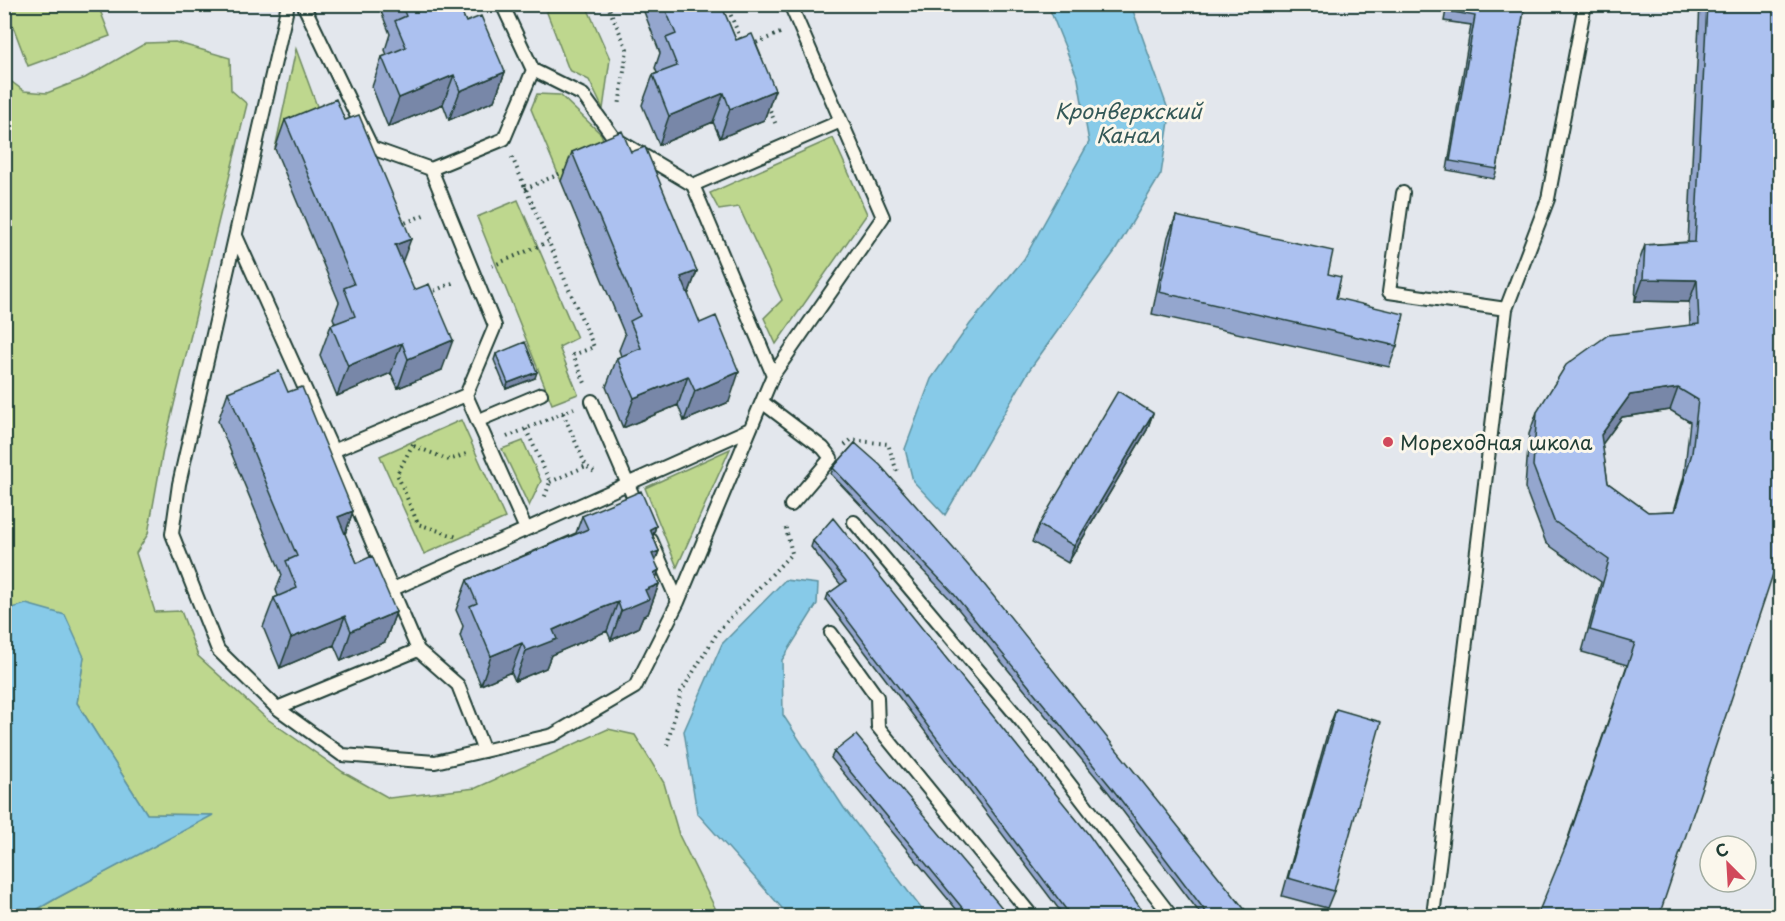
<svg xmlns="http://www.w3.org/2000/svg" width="1785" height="921" font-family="'Playpen Sans',sans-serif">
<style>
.green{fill:#bed78e;stroke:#6e8a61;stroke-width:1.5}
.water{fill:#87cae8;stroke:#5d92a0;stroke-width:1.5}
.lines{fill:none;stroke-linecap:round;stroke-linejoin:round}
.lane-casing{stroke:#1f3d34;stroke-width:16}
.path{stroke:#1f3d34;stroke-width:4;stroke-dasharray:1.5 4.5;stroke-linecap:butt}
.lane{stroke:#fbf7ec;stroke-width:12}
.wall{fill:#94a6ce;stroke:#1f3d34;stroke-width:1.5;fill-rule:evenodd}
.shaded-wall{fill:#7887a8;stroke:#1f3d34;stroke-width:1.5}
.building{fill:#acc1f0;stroke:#1f3d34;stroke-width:1.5;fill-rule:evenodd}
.poi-dot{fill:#d1495b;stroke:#fbf7ec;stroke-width:2}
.labels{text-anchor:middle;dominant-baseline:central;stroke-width:6;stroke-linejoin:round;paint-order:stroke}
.poi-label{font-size:20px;fill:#1f3d34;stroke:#fbf7ec;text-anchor:start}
.water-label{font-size:21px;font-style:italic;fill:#345958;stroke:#fbf7ec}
</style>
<rect width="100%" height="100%" fill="#e3e7ed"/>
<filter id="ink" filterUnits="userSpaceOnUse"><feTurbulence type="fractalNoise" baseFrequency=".0167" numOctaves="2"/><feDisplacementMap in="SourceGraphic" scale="12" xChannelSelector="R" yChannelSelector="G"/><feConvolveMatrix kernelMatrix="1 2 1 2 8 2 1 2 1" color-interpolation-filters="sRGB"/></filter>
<g filter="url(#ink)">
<!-- green -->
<path class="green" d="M559,4L586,5L610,59L603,109L589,80L569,70L546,10Z
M5,5H98L110,36L28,66Z
M175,42L230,58L231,90L247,104L163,450L148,534L136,553L155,612L181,611L198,656L266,718L343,772L389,798L476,788L608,729L635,735L664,783L679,835L719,916H26L57,898L211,815L147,814L77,703L84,657L26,604L5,610V77L24,91L47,93L85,78L146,43Z
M296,49L325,128L275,149Z
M537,94L560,95L601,134L611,160L561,181L531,109Z
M833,138L867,214L776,344L764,318L782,300L739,207L719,210L710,193Z
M518,200L577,338L559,347L578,394L552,404L477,217Z
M461,420L505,518L424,554L380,456Z
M523,441L541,481L529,506L502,449Z
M730,449L677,567L645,488Z"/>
<!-- water -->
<path class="water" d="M1048,5H1131L1170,115L1161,174L1115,251L1030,369L945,515L913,481L905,449L931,379L970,324L1024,259L1089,142L1078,79Z
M785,580L818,584L817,604L782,660L783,715L844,808L927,916H789L697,813L684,731L722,644Z
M26,604L65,615L84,657L77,703L147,814L213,815L57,898L26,916H5V610Z"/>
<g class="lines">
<!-- lane casing -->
<g class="lane-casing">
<path id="lane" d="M288,4L179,484L172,534L218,650L277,708L342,755L435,762L553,735L635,687L678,602L773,375L883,217L790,4
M303,4L372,148L431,169L504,139L533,70L502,4
M533,70L583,95L614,138L693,185L841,121
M693,185L773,375
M1403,193L1389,292L1506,309
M236,236L333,451L418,650L458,685L484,751
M466,395L526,529
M592,401L639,510
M762,402L823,448L831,458L791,505
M477,421L541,394
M333,451L466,395L495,326L431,169
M854,522L1022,722L1171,916
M651,540L678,602
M393,589L750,429
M831,633L877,697L878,727L1032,916
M277,708L418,650
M1433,916L1506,309L1548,199L1585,4"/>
</g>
<!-- path -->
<path class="path" d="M607,4L627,49L619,107
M726,4L742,42
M751,45L780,33
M768,105L776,125
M512,157L594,347L573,355L585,383
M525,189L568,170
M400,225L426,214
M492,266L548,242
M429,293L455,282
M563,413L586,466L597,474
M526,429L550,482L544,499
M507,437L574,408
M413,444L397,474L418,524L457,537
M845,445L851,440L888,444L897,472
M414,446L449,460L469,453
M550,482L586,466
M667,745L681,692L719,630L792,553L785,525"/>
<!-- lane -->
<use href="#lane" class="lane"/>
</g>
<!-- wall -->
<path class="wall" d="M378,4H458L466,22L505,72L494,101L449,120L443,104L388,127L372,87L382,57L387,55L385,50L390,34Z
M641,4H726L724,12L736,40L775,90L764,120L720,138L713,122L659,145L642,105L653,75L657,73L655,68L660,53Z
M1447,4H1525L1497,169L1494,179L1447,170L1471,25L1444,21Z
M1700,4H1780V544L1564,850L1627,665L1582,652L1601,582L1546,543L1525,488L1529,434L1537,412L1690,325L1689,302L1635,301L1637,267L1645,245L1688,242ZM1670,410L1690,422L1684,476L1674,511L1648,512L1608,483L1602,444L1622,417Z
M285,120L402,262L442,370L398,388L391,373L337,396L320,355L331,325L335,323L333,318L339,302L275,149Z
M572,152H631L697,271L688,295L729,402L684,421L678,405L623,428L606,387L617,358L621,356L619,350L625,335L561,181Z
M1176,216L1328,274L1336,298L1397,346L1389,367L1152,314L1168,237Z
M496,354L535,378L506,389L494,360Z
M228,392H288L353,511L345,534L357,563L396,612L385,642L341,661L334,645L280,668L263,627L274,598L278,596L276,590L282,575L218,421Z
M1153,413L1147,430L1068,563L1032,542L1039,525Z
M855,443L1250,916H1202L1109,793L950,599L831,474L833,468Z
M582,516L656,526L653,536L659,551L655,562L659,570L656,578L659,584L648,614L643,616L638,628L611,640L607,631L551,655L546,668L515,681L511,672L481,685L460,636L463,626L456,610L467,580L576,533Z
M813,541L1146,916H1064L826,600L828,594L841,585L811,547Z
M1336,709L1334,891L1327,908L1282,896L1329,727Z
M834,752L1009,916H962L831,758Z"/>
<!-- shaded-wall -->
<path class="shaded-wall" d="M713,4H726L721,18Z
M505,72L494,101L449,120L460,91Z
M454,75L443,104L388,127L399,98Z
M775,90L764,120L720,138L730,109Z
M724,93L713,122L659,145L669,116Z
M411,239L400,268L395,245Z
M697,271L686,300L681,277Z
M1643,279L1697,280L1689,302L1635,301Z
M453,340L442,370L398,388L408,359Z
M402,343L391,373L337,396L348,366Z
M537,372L535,378L506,389L508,383Z
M739,372L729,402L684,421L695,391Z
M688,376L678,405L623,428L634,398Z
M1678,388L1670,410L1622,417L1593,457L1601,435L1630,395Z
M1153,413L1147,430L1068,563L1074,546Z
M353,511L343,540L338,517Z
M656,526L646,556L650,529Z
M659,551L648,580L652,554Z
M659,570L653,587L659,584L648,614L643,616L638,628L611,640L621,611L645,590L654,573Z
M618,602L607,631L551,655L546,668L515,681L526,651L553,630L602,608Z
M396,612L385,642L341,661L351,631Z
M345,616L334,645L280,668L291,638Z
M522,643L511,672L481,685L491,656Z"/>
<!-- building -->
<path class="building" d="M401,4H458L466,22L481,16L505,72L460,91L454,75L399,98L382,57L406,47L395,21L406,16Z
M663,4H721L736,40L752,34L775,90L730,109L724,93L669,116L653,75L677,66L666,38L676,34Z
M1449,4H1525L1497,169L1450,161L1475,16L1448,11Z
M1707,4H1780V544L1774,571L1659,916H1537L1567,843L1635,643L1590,630L1609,560L1554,521L1533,466L1537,412L1566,365L1608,335L1699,324L1697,280L1643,279L1645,245L1695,242ZM1678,388L1698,400L1692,453L1675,511L1648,512L1608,483L1601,435L1630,395Z
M336,99L345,120L359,115L411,239L395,245L414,290L429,284L453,340L408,359L402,343L348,366L331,325L355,316L344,288L354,284L285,120Z
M622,131L631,152L645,147L697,271L681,277L700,323L716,316L739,372L695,391L688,376L634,398L617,358L641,348L630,321L640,316L572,152Z
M1176,216L1333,251L1328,274L1341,277L1336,298L1404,314L1397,346L1159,292Z
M525,342L537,372L508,383L496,354Z
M279,371L288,392L302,387L353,511L338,517L357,563L372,556L396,612L351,631L345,616L291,638L274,598L297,588L286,561L297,556L228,392Z
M1118,391L1153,413L1074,546L1039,525Z
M855,443L880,465L975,573L1250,916H1209L1111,787L953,593L833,468Z
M641,491L656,526L650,529L659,551L652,554L659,570L654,573L659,584L645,590L649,599L621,611L618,602L602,608L553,630L557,639L526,651L522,643L491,656L470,606L477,603L467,580L588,529L582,516Z
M833,518L1089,835L1146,916H1071L828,594L846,581L813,541Z
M1336,709L1381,722L1334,891L1288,878Z
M856,735L1009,916H969L834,752Z"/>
</g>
<!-- markers -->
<circle class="poi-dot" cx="1388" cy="442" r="6"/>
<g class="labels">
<!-- poi labels -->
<g class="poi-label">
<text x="1400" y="442">Мореходная школа</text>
</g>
<!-- water labels -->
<g class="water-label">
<text x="1128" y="110">Кронверкский<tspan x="1128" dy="24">Канал</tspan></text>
</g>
</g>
<!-- margin -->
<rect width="1785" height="921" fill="none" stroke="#fbf7ec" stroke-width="24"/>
<rect x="12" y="12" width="1761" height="897" fill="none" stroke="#1f3d34" stroke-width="2" filter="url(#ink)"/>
<!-- north arrow -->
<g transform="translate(1728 864) rotate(336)"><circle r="28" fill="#fbf7ec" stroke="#a3ada2" stroke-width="1.5"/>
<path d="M0-4.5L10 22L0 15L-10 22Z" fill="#d1495b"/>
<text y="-9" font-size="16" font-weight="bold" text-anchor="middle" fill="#1f3d34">С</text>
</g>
</svg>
